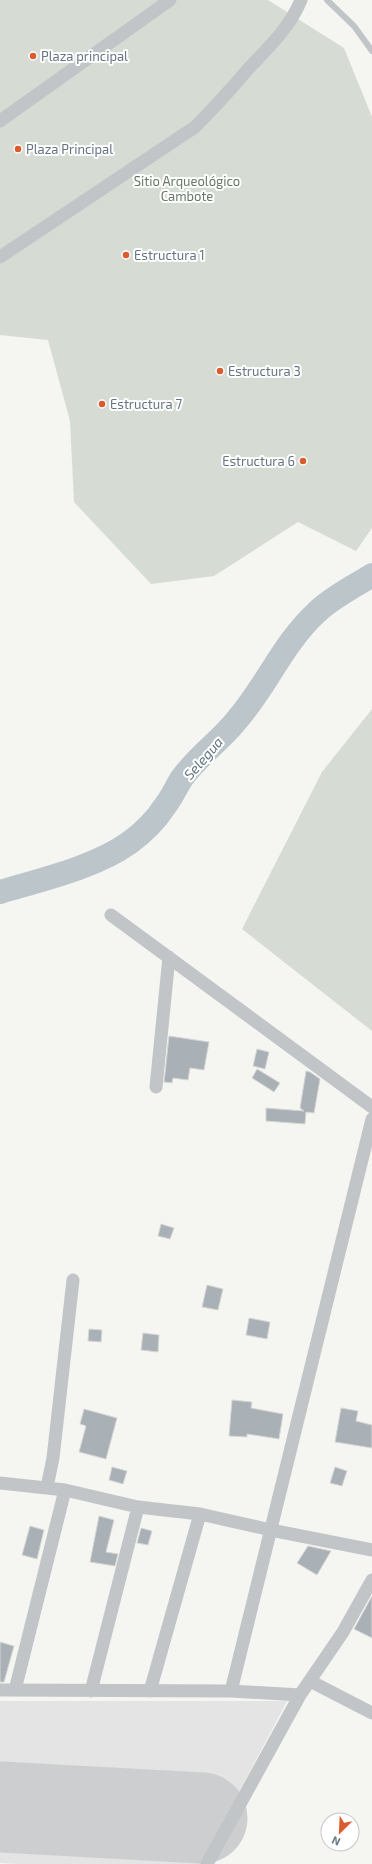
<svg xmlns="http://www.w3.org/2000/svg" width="372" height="1864" font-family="'Exo 2',sans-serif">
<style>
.built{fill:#e3e4e3}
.green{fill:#d6dcd3}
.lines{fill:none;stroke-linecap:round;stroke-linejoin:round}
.river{stroke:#bcc5ca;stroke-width:24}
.runway{stroke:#ccced0;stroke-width:91}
.building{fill:#aab1b6;stroke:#d7d7d5}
.lane{stroke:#c1c5c8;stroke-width:6}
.street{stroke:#c1c5c8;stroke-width:13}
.poi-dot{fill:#da5b2d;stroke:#fff;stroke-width:1.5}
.labels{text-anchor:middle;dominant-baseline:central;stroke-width:4;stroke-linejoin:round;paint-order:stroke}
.poi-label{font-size:13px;fill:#667482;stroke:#fff;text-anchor:start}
.park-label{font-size:13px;fill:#687964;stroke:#fff}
.water-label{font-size:14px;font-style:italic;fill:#62767f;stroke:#fff}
</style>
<rect width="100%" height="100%" fill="#f5f5f2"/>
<!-- built -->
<path class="built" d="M0,1701H287L201,1864H18L0,1863Z"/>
<!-- green -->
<path class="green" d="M0,0H268L344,48L372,117V528L356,551L298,522L214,576L151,584L74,502L70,421L48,340L0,335Z
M372,709V1031L242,929L322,772Z"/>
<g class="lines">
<!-- river -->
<path class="river" d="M0,892C40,880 96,867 129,843C143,833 156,820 165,806C172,797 176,787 182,778C197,757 220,741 236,721C266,687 283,643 317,612C331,598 355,586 372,575"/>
<!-- runway -->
<path class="runway" d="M0,1807L202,1818"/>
</g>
<!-- building -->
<path class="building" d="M169,1036L209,1042L204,1070L190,1068L188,1080L173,1078L172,1083L164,1082Z
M257,1049L269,1052L265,1069L253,1066Z
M257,1069L280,1083L274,1092L252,1078Z
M306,1071L310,1072L320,1079L314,1113L306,1112L305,1124L266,1121V1108L304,1111L300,1108Z
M161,1224L174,1228L170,1239L158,1236Z
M207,1285L223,1289L218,1310L202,1307Z
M249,1318L270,1322L267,1339L246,1335Z
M89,1329L102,1330L101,1342L88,1341Z
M143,1333L159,1335L158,1352L141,1350Z
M232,1400L252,1402L251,1408L283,1414L279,1439L247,1434V1437L229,1436Z
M341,1408L358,1411L356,1421L372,1425V1448L335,1442Z
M84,1409L117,1418L106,1459L79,1452L86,1426L80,1424Z
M112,1467L127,1471L123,1484L109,1480Z
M335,1467L347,1471L342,1486L330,1483Z
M99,1516L114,1520L106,1552L118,1554L115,1566L90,1562Z
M30,1526L44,1530L37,1559L22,1555Z
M141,1528L152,1531L148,1545L137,1543Z
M308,1546L331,1551L317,1575L297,1563Z
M372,1596V1638L354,1629Z
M0,1642L14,1646L4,1682H0Z"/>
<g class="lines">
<!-- lane -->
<path class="lane" d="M327,0L354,26L372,51"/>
<!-- street -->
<path class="street" d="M0,121L170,0
M0,257L195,127C214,108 232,88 249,68C269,47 290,27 301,0
M111,915L372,1107
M156,1087L169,957
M0,1483L65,1490L138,1507L200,1514L271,1530L372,1550
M47,1487L53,1458L73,1280
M310,1681L372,1713
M0,1690L231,1691L300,1695
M15,1690L65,1490
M91,1691L138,1507
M150,1691L200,1514
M231,1691L372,1119
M207,1864L300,1695L343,1632L372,1580"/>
</g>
<!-- markers -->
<g class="poi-dot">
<circle cx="33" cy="56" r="4"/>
<circle cx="18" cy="149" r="4"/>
<circle cx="126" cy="255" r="4"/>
<circle cx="220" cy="371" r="4"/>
<circle cx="102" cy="404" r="4"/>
<circle cx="303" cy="461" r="4"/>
</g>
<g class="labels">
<!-- poi labels -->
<g class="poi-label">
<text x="41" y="56">Plaza principal</text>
<text x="26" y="149">Plaza Principal</text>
<text x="134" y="255">Estructura 1</text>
<text x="228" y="371">Estructura 3</text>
<text x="110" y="404">Estructura 7</text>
<text x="295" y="461" text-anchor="end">Estructura 6</text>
</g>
<!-- park labels -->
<g class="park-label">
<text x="187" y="181">Sitio Arqueológico<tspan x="187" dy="15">Cambote</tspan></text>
</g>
<!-- water labels -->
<g class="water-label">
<text transform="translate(203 758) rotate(-49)">Selegua</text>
</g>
</g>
<!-- north arrow -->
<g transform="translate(340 1832) rotate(204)"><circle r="19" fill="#ffffff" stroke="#c2c7cd"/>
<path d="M0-3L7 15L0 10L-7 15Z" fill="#da5b2d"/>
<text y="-6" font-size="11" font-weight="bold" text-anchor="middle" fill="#667482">N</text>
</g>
</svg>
